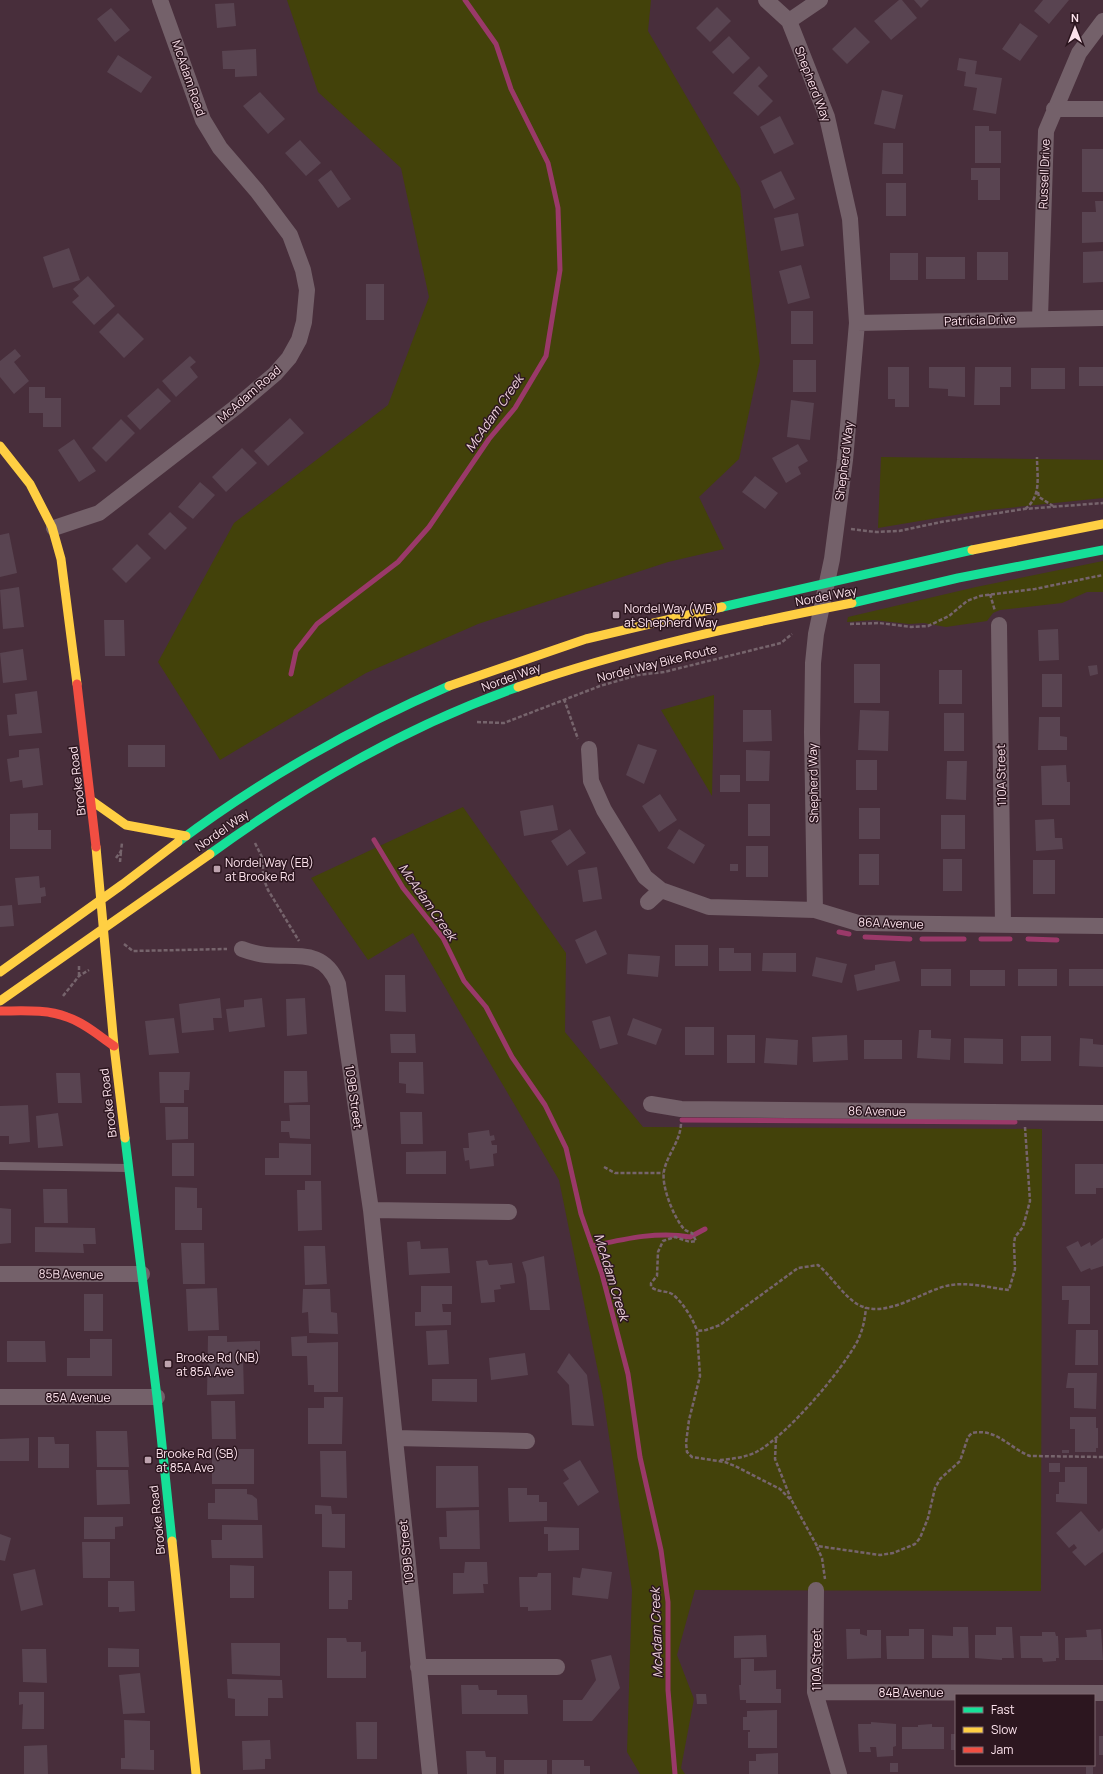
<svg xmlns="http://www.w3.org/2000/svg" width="1103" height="1774" font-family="Manrope,sans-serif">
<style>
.green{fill:#43420a}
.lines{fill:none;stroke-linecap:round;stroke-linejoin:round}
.stream{stroke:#9a3969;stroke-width:5}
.building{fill:#594451}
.path{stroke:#76646c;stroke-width:2.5;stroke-dasharray:4 2;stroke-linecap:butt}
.lane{stroke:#74616a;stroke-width:8}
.street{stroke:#74616a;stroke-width:16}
.fast{stroke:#16e098;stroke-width:9}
.slow{stroke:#ffcf43;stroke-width:9}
.jam{stroke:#f24e42;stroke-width:9}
.poi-dot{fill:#bda3ae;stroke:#2c161f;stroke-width:1.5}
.labels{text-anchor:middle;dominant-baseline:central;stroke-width:3;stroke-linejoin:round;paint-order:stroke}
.street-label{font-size:12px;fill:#fce2ec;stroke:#2c161f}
.poi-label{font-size:12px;fill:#fce2ec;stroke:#2c161f;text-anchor:start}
.water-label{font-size:13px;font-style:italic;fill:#efd2dd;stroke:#2c161f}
</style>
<rect width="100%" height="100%" fill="#482e3b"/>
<!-- green -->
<path class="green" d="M287,0H651L648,31L740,188L760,361L739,459L699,497L724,549L668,562L478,624L366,673L220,760L158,662L234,523L388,405L429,297L401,168L318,92Z
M881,457L1103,460V498L979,511L878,528Z
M1103,561V592H1087L1062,603L1000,610L993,613L987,621L946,627L924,623L909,624L874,620L847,622L848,617L976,587Z
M714,695L712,796L661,710Z
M463,807L566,953L565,1032L643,1127L1042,1129L1041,1591L695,1590L677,1655L694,1699L681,1768L685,1774H640L627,1752L632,1590L603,1396L559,1180L413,933L368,960L311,878Z"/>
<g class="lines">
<!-- stream -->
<path class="stream" d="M291,674L296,651L317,624L398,562L429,527L489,439L515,408L546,356L560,270L558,208L548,163L511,89L496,44L465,0
M374,840L403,888L443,938L464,981L486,1007L512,1057L545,1105L566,1148L581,1214L602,1274L628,1374L640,1457L661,1550L668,1602V1690L675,1774
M839,932L849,934
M865,937L910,939
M922,939H964
M981,939H1010
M1028,939L1057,940
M682,1120L1015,1122
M592,1246C624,1239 658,1231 690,1237L705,1229"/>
</g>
<!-- building -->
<path class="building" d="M899,0H902L917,18L891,40L874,21Z
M914,0H929L921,8Z
M1043,0H1069L1049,24L1034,11Z
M234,3L236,26L217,28L215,4Z
M717,7L731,21L710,42L696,28Z
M111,8L130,30L115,42L97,19Z
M1020,23L1038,36L1020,61L1002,49Z
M855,27L870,42L847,64L832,49Z
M729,36L750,58L733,74L712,52Z
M256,49L257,76L235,77V69H223L222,51Z
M118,55L152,77L141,93L107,72Z
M959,58L977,61L975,74L1002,78L996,114L973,110L977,88L964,86L966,72L957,70Z
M759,66L768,76L758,86L773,101L758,116L733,93Z
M882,90L903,95L895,129L874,124Z
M260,92L285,119L268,134L243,106Z
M780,116L794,144L774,154L760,127Z
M975,126H989V131H1001V163H975Z
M300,140L321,163L306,176L285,153Z
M883,143H903V174H882Z
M1082,149H1103V192H1082Z
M971,168H1000V200H978V180H971Z
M331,170L351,199L338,208L318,180Z
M781,171L795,199L774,209L761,181Z
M886,183H906V216H886Z
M1095,201H1103V242L1082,243V212H1096Z
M798,213L804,246L781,251L774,218Z
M69,248L80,280L53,288L43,257Z
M1103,251V282L1083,283V252Z
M977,252H1008V280H977Z
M890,253H918V280H890Z
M926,257H965V279H926Z
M801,265L810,298L788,304L779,271Z
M88,276L115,306L94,325L72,302L79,296L73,289Z
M366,284H384V320H366Z
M791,311H813V344H791Z
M118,313L144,339L124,358L99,332Z
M15,349L21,356L14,362L29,381L14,394L0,377V361Z
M190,356L196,362L190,367L198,377L176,397L162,381Z
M793,360H816V392H793Z
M888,367H909V407H895V399H888Z
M929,367H965V397L948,396V389L929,388Z
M975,367H1011V387H1000V405H974Z
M1079,367H1103V386H1079Z
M1031,368H1065V389H1031Z
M29,387H45V398H61V427H43V413H29Z
M158,388L171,401L140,430L127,416Z
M791,400L814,403L810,440L787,437Z
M290,418L304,433L268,466L254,451Z
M121,419L135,433L106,462L92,448Z
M74,439L96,471L79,482L58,450Z
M798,444L808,461L798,467L801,474L786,483L772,458Z
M242,448L257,463L226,492L212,477Z
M755,476L778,493L765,509L742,492Z
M200,482L215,495L193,519L178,507Z
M170,512L187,528L165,550L148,534Z
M9,533L17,573L0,577V535Z
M137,544L151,558L126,583L112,569Z
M19,587L24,627L3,629L0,590Z
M104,620H124L125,656H105Z
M1058,629L1059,660L1039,661L1038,630Z
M23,649L27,680L3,683L0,653Z
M854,664H880V703H854Z
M1097,665L1098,674L1090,676L1088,666Z
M939,670H962V704H939Z
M1042,674H1062V707H1042Z
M37,691L42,733L9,736L7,715L17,714L15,694Z
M743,710H771L772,741L743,742Z
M860,710L889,711L888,751L858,750Z
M944,713H964V751H944Z
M1039,717H1060V736L1067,737V750H1038Z
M638,744L657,750L644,784L626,775Z
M128,745H165V767H128Z
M39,748L43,785L23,788L22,780L10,782L7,759L19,757V750Z
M746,750L770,751L769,781H746Z
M856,760H877V790H856Z
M947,761H967L966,800L946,799Z
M1066,765L1067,782H1070V805H1042L1041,766Z
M720,775H740V792H720Z
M660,794L677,820L659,832L642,806Z
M748,804H770V836H748Z
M553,805L558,830L524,836L520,811Z
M859,808H880V839H859Z
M38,813V830H51V849H10V814Z
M941,815H965V849H941Z
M1054,819L1055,838H1062L1063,849L1036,851L1035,820Z
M570,829L586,853L567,866L551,841Z
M679,829L705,845L694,864L667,848Z
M746,846H768V877H746Z
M859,854H879V885H859Z
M943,859H962V891H943Z
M1033,860H1055V894H1033Z
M730,864H738V871H730Z
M597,867L602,899L583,902L578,870Z
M39,876L40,888L45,887L46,896L41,897V903L18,905L15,878Z
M12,905L14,926L0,927V906Z
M596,930L607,954L586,964L575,940Z
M675,945H708V966H675Z
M719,948H734V953H751V971H719Z
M763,953H796V972L762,971Z
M628,954L660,956L658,977L627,974Z
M816,957L847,964L842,983L812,976Z
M895,961L900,981L857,991L854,975L875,970V965Z
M921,969H951V986H921Z
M1018,969H1057V986H1018Z
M1069,969H1103V986H1069Z
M970,970H1005V986H970Z
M385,975H405L406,1012L385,1011Z
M220,998L222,1018H213L214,1030L182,1033L179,1004Z
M262,998L265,1027L229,1032L226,1009L244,1007V1000Z
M305,998L307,1034L287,1036L286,999Z
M610,1016L618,1044L600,1049L592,1021Z
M174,1018L179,1053L149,1055L145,1021Z
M633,1018L662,1029L656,1045L627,1035Z
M685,1027H714V1055H685Z
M919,1030H931V1038L951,1039L950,1060L917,1058Z
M390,1034H415L416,1053H391Z
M727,1035H755V1063H727Z
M847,1035L848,1060L813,1062L812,1037Z
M1021,1036H1051V1061H1021Z
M766,1038L798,1040L797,1065L764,1063Z
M964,1038L1003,1039V1064L964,1063Z
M1080,1038L1093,1039V1044L1103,1045V1067L1079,1066Z
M864,1040H902V1059H864Z
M399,1062H423L424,1094L406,1093V1084L399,1083Z
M284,1071H307L308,1102L284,1103Z
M159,1072H190L189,1090H184V1103H160Z
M56,1073H80L82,1103H58Z
M28,1105L30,1142L9,1144V1136H0V1106Z
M289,1105H310V1139L290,1138L289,1132H281V1121H290Z
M165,1107H188V1139L166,1140Z
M400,1112H422L423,1144H401Z
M58,1113L63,1146L38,1148L36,1116Z
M489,1130L490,1136L494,1135L495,1140L491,1141L492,1145H497V1153L493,1154L494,1166L470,1169L469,1160L465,1161L463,1148H469L468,1133Z
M172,1143H194V1176H172Z
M279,1143L311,1144V1175H265V1158H279Z
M446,1151V1174H406V1152Z
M1075,1164H1103V1188H1096V1194H1075Z
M305,1181H321L322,1230L298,1231L297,1190H305Z
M175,1187L197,1188V1208H202V1230H175Z
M43,1189H67L68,1223H44Z
M0,1208L11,1209V1243L0,1244Z
M35,1227L95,1228L96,1244H83L84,1253L35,1252Z
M1103,1238V1266L1091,1270L1090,1268L1081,1272L1066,1247L1078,1241L1081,1247L1090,1242L1091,1246Z
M420,1241L421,1249L448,1248L450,1273L409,1275L407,1242Z
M181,1243H204L205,1284H183Z
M304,1246H325L327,1284L305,1285Z
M544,1256L550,1310H530L526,1275L522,1262Z
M487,1260L489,1265L512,1263L515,1283L500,1285L501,1289L494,1290L495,1302L481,1303L476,1261Z
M421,1286H452V1304H442L443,1312H451V1325L415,1326V1312H421Z
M1062,1286H1090V1324H1068L1069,1300H1062Z
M217,1288L219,1330L188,1331L186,1289Z
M303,1289H330L331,1312L337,1313L338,1334L309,1333L308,1312L302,1313Z
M84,1294H103V1331H84Z
M447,1330L449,1364L428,1365L426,1331Z
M1076,1330H1098V1365H1075Z
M208,1336H227V1342L260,1341V1356L243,1357L244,1394L207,1395Z
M307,1336V1343L338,1342V1392H314V1385H308L307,1356H292L291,1337Z
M90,1339H112V1376H67V1358H90Z
M7,1341H45L46,1362H7Z
M525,1353L528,1375L491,1380L489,1358Z
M569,1353L587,1375L594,1426L572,1425L569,1385L557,1372Z
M1068,1373H1097L1096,1409L1074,1408V1388H1066Z
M432,1379H477V1402L432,1401Z
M324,1397H343L342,1444H308V1408H324Z
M211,1401H235L236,1439H212Z
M1070,1417H1096V1428H1098V1448H1096V1452H1075V1429H1070Z
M96,1431H127L129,1467H97Z
M38,1437H54L55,1444H69V1468H38Z
M29,1438V1461H0V1439Z
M212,1449H254V1484H212Z
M1062,1450H1069V1453H1062Z
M320,1451H346L347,1498L321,1497Z
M580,1460L599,1492L578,1506L563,1483L569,1479L563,1470Z
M1049,1463H1060V1472H1049Z
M436,1466H478L479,1507L436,1508Z
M1065,1467H1087V1504L1056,1502V1494H1059V1482H1065Z
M96,1470H128L130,1504L97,1505Z
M508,1488H527V1495H539V1502H547V1521L509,1522Z
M215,1489H247V1494L252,1495L257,1499L258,1520L208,1519V1503H215Z
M315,1505L331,1506L332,1514H345V1548L322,1547V1514H315Z
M479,1510L480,1549H440L439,1537H447L446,1511Z
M1081,1511L1099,1532L1103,1528V1552L1085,1566L1072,1552L1077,1548L1074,1544L1069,1548L1056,1533Z
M84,1517H123V1526L115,1527V1539H84Z
M222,1525H262L263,1558H212L211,1540H222Z
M544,1527L579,1528V1550L548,1551V1534H544Z
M0,1534L11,1538L5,1561L0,1560Z
M82,1542H110V1578H83Z
M465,1562H487L488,1584H483L484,1593L453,1594V1573H464Z
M230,1565L254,1566V1598H230Z
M582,1568L612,1572L608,1599L572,1595L573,1577L580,1578Z
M35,1569L43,1605L21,1611L13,1574Z
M329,1571H352V1600H348V1609H329Z
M538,1573H551V1610L528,1611V1607H520L519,1577H537Z
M108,1581H134L135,1611L119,1612V1607H108Z
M953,1627H968L969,1658H932V1635L953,1636Z
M996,1627H1012L1014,1658H1002V1660L975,1658V1635H996Z
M846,1629H860V1634L867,1636V1630H881V1658L847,1659Z
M909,1629H924V1659H887L886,1636H909Z
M1101,1629L1103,1660H1065V1638L1087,1637L1086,1630Z
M1042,1632H1055L1056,1636H1058L1059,1658H1056V1661L1043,1662L1042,1658H1021L1020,1636H1042Z
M766,1635L767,1657L734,1658V1636Z
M327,1638H346L347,1642H361V1652L366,1651V1678H327Z
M231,1643H280V1676L232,1674Z
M108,1648L139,1649V1667H108Z
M22,1649H46L47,1683L23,1682Z
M611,1655L620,1688L592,1721H563V1700H582L596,1680L591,1660Z
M741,1659H754V1671L776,1670V1689H781V1703H746V1700H740L739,1685H741Z
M140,1673L145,1713L123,1714L119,1675Z
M227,1679L282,1680L283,1698H268V1716H235V1699L228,1698Z
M461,1685H478L479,1690H497V1695H527L528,1714H462Z
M19,1692H44V1729H22L23,1704L19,1705Z
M696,1694H706L707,1704H697Z
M777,1710V1748H748V1732H750V1730H743V1717H747V1711Z
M124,1720L150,1721V1750H154V1770L121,1769V1758H125Z
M356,1722H377V1759H357Z
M871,1722L896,1724V1746L893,1747V1756L877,1757L876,1747H870L871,1752H859L858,1724H871Z
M932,1724V1727H944V1749H902V1727H918V1725Z
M951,1734H956V1750H951Z
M1099,1736H1103V1755H1099Z
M270,1740L271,1759H265V1769L243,1770L242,1741Z
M47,1745L48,1774H24V1746Z
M466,1751H485L486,1757H496V1774H467Z
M778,1753V1774H749V1761H756V1754Z
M504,1760H547V1774H504Z
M552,1760H584V1766H590V1774H552Z
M890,1763H898V1772H890Z
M1086,1767H1093V1774H1086Z"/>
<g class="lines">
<!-- path -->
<path class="path" d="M1038,492L1039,497L1053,506
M1025,509C1042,496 1037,477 1037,457
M851,529L876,532L899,531L941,522L1024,509L1103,503
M990,594L995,611
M850,624L879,623L911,627L928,626L949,616L967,601L980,596L1035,589L1103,575
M564,699L578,739
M477,722L504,723L600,686L638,675L664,672L781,643L792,634
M255,843L263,859V877L268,890L299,941
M116,858L121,851L122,843
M120,862L121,851
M124,944L133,951L227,949
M79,976V965
M63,996L79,976L89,970
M681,1124C680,1142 667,1155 664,1171C661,1186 674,1218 684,1229C686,1231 690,1232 692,1233L696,1241L690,1242L675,1237L663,1241L658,1252L657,1276L651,1283V1287C660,1293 665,1290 672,1294C681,1300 694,1320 697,1331
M1025,1127L1030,1201L1023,1227L1015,1237L1014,1244L1015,1269L1009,1290C990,1288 971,1282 951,1285C924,1289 886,1321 857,1304C843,1295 831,1276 818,1265L798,1268L720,1325L706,1330L697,1331L700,1376L689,1420L686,1443L687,1452L692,1457L725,1462L735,1466L780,1489L792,1501L817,1546L880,1555L893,1553L915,1544L920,1538L928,1518L935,1488L940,1479L960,1461L968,1437L972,1433C997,1428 1009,1448 1030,1456L1103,1457
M604,1167L615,1173H663
M776,1439L775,1459L791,1499
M720,1460C732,1459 748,1457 758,1451C788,1434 842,1371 858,1340C863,1329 865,1319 866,1307
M817,1547L822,1558L825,1579"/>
<!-- lane -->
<path class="lane" d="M0,1166L127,1168"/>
<!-- street -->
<path class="street" d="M766,0L789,21
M1054,109H1103
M1040,318L1046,131L1079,53L1103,21
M857,323L1103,318
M54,528L99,513L236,407L275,374L289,358L299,340L304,322L307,290L303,270L290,235L257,191L220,148L203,120L160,0
M999,625L1003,925
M589,749L591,781L604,810L645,877L661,890L709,907L815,910L858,923L1103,926
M648,902L661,890
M815,910L812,732L813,663L816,634L832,559L845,460L857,323L850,219L827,117L789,21L820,0
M242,949C250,952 257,954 266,955C297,958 323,948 338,984L371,1210L430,1774
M651,1104L681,1109L1103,1113
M371,1210L509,1212
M0,1274H142
M0,1397H157
M395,1438L527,1441
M816,1590L815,1692L839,1774
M418,1667H557
M815,1692L1103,1693"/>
<!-- fast -->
<path class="fast" d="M852,603L958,578L1103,550
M722,607L972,550
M178,842C259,781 356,726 449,686
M210,854C305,785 407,726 518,687
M125,1138L157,1397L172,1541"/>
<!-- slow -->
<path class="slow" d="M0,446L30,484L52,527L61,559L77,684
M972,550L1103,524
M449,686L586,639L722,607
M518,687C627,649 739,625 852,603
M92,801L126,825L186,836
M96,847L114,1046L125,1138
M0,972L123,884L178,842
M0,1001L210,854
M172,1541L196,1774"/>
<!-- jam -->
<path class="jam" d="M77,684L96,847
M0,1011C22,1011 46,1009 67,1017C85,1023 99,1036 114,1046"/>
</g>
<!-- markers -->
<g class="poi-dot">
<rect x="612" y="611" width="8" height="8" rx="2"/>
<rect x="213" y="865" width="8" height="8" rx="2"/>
<rect x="164" y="1360" width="8" height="8" rx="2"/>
<rect x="144" y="1456" width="8" height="8" rx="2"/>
</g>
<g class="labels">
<!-- street labels -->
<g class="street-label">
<text transform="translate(189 78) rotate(71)">McAdam Road</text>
<text transform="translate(813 84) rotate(69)">Shepherd Way</text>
<text transform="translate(1044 174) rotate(-88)">Russell Drive</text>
<text transform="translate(980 320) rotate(-2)">Patricia Drive</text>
<text transform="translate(249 394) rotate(-41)">McAdam Road</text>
<text transform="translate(844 461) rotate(-83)">Shepherd Way</text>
<text transform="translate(826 596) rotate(-11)">Nordel Way</text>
<text transform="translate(657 663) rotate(-14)">Nordel Way Bike Route</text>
<text transform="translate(511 677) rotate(-20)">Nordel Way</text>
<text transform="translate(1001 775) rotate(-91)">110A Street</text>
<text transform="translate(77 781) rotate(-97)">Brooke Road</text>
<text transform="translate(813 783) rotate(-91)">Shepherd Way</text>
<text transform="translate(222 830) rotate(-35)">Nordel Way</text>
<text transform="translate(891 923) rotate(2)">86A Avenue</text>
<text transform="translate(354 1097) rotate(82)">109B Street</text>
<text transform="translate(108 1103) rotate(-97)">Brooke Road</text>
<text transform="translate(877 1111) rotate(1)">86 Avenue</text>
<text transform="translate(71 1274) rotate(1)">85B Avenue</text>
<text x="78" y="1397">85A Avenue</text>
<text transform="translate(157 1520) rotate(-96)">Brooke Road</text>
<text transform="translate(406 1552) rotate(-96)">109B Street</text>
<text transform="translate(816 1660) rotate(-90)">110A Street</text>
<text x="911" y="1692">84B Avenue</text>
</g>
<!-- poi labels -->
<g class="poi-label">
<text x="624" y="608">Nordel Way (WB)<tspan x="624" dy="14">at Shepherd Way</tspan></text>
<text x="225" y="862">Nordel Way (EB)<tspan x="225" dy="14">at Brooke Rd</tspan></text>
<text x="176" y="1357">Brooke Rd (NB)<tspan x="176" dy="14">at 85A Ave</tspan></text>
<text x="156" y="1453">Brooke Rd (SB)<tspan x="156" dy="14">at 85A Ave</tspan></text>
</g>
<!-- water labels -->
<g class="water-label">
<text transform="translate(494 413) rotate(-55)">McAdam Creek</text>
<text transform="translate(428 902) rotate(55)">McAdam Creek</text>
<text transform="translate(612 1277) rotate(73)">McAdam Creek</text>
<text transform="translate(656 1633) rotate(-92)">McAdam Creek</text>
</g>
</g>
<!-- legend -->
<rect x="955" y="1694" width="140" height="72" fill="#2c161f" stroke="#7f6871"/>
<rect x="963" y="1707" width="20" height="6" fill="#16e098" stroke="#7f6871"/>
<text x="991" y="1714" font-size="12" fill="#fce2ec">Fast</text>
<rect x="963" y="1727" width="20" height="6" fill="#ffcf43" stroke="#7f6871"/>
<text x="991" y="1734" font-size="12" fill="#fce2ec">Slow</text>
<rect x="963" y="1747" width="20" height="6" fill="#f24e42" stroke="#7f6871"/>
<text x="991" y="1754" font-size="12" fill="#fce2ec">Jam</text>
<!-- north arrow -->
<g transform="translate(1075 28)" stroke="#2c161f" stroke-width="3" paint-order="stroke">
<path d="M0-3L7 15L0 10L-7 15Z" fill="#fce2ec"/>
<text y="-6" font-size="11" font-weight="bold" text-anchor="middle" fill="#fce2ec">N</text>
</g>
</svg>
